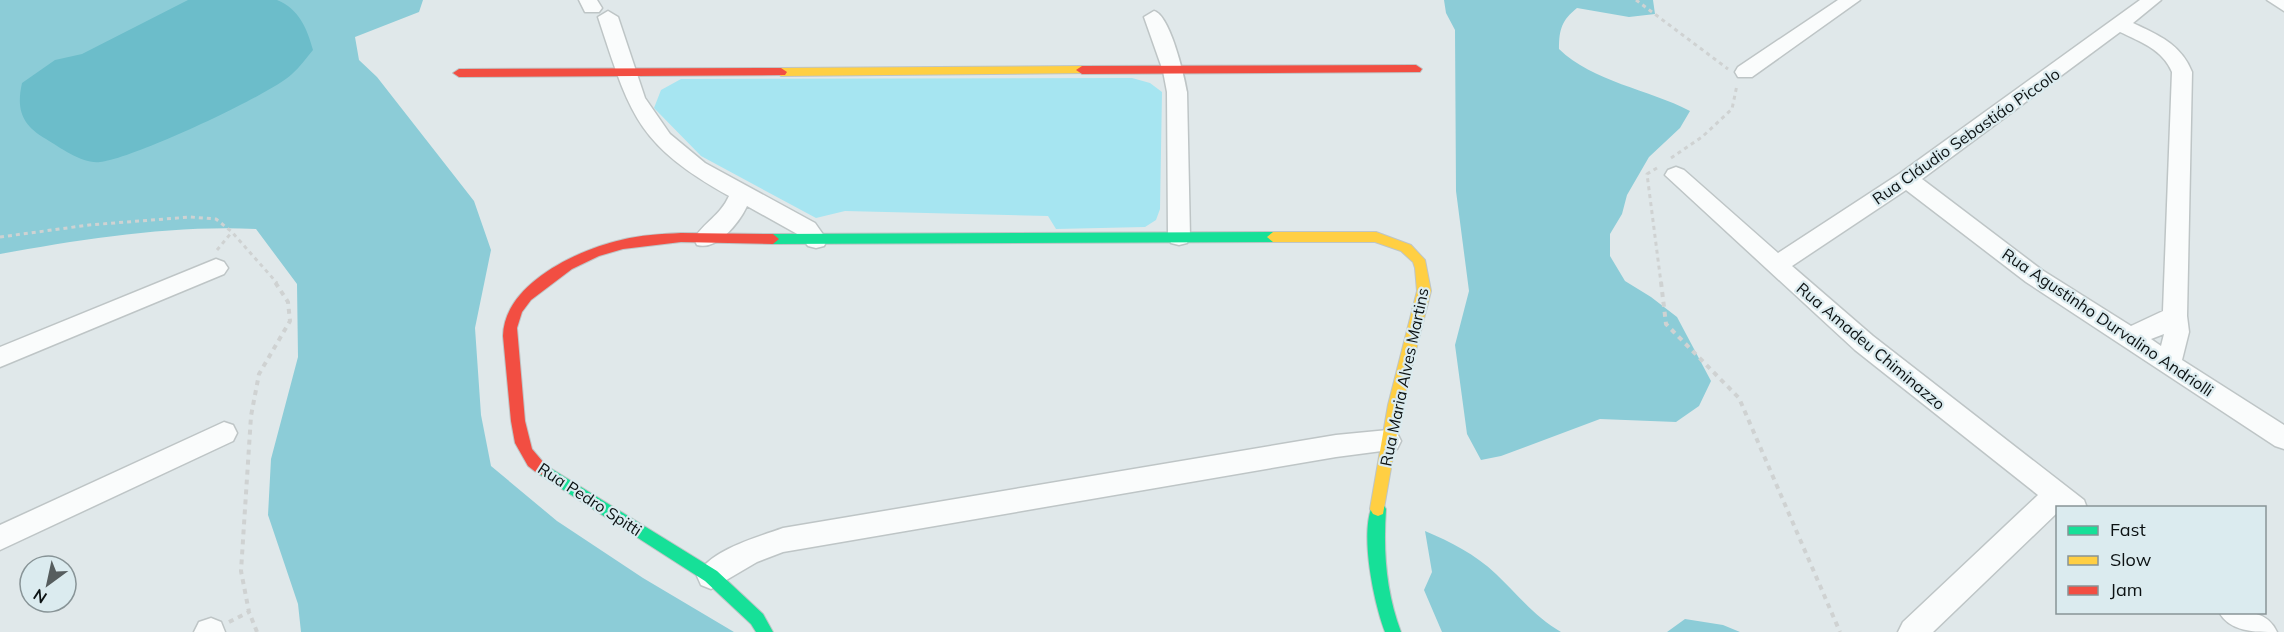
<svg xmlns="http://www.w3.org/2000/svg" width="2284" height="632" font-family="Mulish,sans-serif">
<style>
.green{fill:#a6e5f1}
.forest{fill:#8cccd7}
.water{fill:#6cbdca}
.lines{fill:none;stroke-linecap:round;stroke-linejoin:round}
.street-casing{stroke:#bec5c6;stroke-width:3}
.fast-casing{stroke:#bec5c6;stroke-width:2}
.slow-casing{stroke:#bec5c6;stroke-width:2}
.jam-casing{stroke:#bec5c6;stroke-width:2}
.path-far1{stroke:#cfd2d2;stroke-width:3;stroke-dasharray:4 4;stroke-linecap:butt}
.path{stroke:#cfd2d2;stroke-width:4;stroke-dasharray:5 5;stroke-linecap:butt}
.street{fill:#fafcfc;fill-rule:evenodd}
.fast{fill:#16e098;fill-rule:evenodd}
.slow{fill:#ffcf43;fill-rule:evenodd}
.jam{fill:#f24e42;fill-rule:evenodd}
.labels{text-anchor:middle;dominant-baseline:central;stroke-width:4.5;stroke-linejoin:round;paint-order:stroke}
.street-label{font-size:16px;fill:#0c1213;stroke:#dbebef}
</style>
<rect width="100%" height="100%" fill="#e0e8ea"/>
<!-- green -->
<path class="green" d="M1132,78L1150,83L1162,92L1160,209L1156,220L1145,227L1056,229L1048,216L845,211L816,218L701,156L654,108L661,90L681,79Z"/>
<!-- forest -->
<path class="forest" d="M0,0H423L419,12L355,37L359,60L377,77L474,201L491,250L475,328L481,415L491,466L557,521L643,578L734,632H301L298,604L268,515L271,459L298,357L297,284L256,229C171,225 84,239 0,254Z
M1444,0H1653L1655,14L1629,17L1577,8C1562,20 1559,29 1559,49C1593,82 1648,89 1690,111L1680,128L1649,157L1627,195L1622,214L1610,234V256L1625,281L1651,297L1677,317L1711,381L1699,406L1676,422L1600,419L1501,456L1481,460L1467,434L1455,345L1469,291L1456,191L1455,30L1446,13Z
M1425,531C1451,542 1475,554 1496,574C1517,594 1535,617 1561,632H1442L1424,590L1432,572Z
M1685,619L1723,625L1740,632H1667Z"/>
<!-- water -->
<path class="water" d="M188,0H277C299,9 307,28 313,50C306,58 300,67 292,74C270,95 130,160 100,162C82,164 61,148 46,139C22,125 16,110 22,83L55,60L82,54Z"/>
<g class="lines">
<!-- street casing -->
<g class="street-casing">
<path id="street" d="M579,0H597L602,8L599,12H585Z
M1838,0H1860L1752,77H1738L1735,72L1738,67Z
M2140,0H2161L2133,23C2158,35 2181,44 2192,72L2187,316L2189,332L2182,360L2284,425V449L2275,446L2026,282L1906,190L1792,266L1873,336L2084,500L2087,508H2058V512L1933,632H1898L1903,622L2038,495L1855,350L1665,175L1668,170L1676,167L1684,170L1778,253L1899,174ZM2120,32C2141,42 2163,50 2172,72L2163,311L2131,326L2042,270L1922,179ZM2164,334L2161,346L2151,339Z
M2267,0H2284V11Z
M608,11L618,17L645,98L670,134L705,163L815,223L827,240L824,246L816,248L808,246L799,235L747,206C739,223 717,251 697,245L694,239C704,222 720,216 729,196C636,144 630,114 598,17Z
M1154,11C1170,15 1184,75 1187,92L1190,237L1187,243L1179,245L1171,243L1168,237L1167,92L1163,71L1144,17Z
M216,259L224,262L228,268L224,274L0,367V347Z
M224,422L233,425L237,433L233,441L0,550V525Z
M1388,430L1397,433L1401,441L1397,449L1336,457L783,552L757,562L711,589L701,585L697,576C709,550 758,537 783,528L1336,435Z
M2219,612C2242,612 2266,608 2277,632C2254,632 2230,632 2219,612Z
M211,618L221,622L225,632H194L199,622Z"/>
</g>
<!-- fast casing -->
<g class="fast-casing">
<path id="fast" d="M1273,232L1279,237L1273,242L773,244L767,239L773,234Z
M542,463L717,571L763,614L773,632H756L751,624L705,581L537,473L535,469L537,465Z
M1378,502L1383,504L1386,509C1383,552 1386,592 1401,632H1385C1374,603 1359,533 1373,504Z"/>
</g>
<!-- slow casing -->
<g class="slow-casing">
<path id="slow" d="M1082,66L1086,67V73L781,76L775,72L781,68Z
M1273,232H1376L1411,245L1425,260L1431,291L1402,405L1383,514L1378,516L1373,514L1370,509L1388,405L1417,291L1415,268L1413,262L1401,251L1375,242H1273L1267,237Z"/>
</g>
<!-- jam casing -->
<g class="jam-casing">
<path id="jam" d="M1416,65L1422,69L1420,72L1082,74L1076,70L1082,66Z
M781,68L787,72L785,75L459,77L453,73L459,69Z
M681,233L773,234L779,239L773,244L681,242L623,249L599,256L572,269L531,300L522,312L517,328L525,421L532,449L549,469L547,473L542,475L537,473L528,466L515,443L511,421L503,336C504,284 577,250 621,240C640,235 661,234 681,233Z"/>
</g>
<!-- path-far1 -->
<path class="path-far1" d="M1636,0L1728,69
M1671,158L1702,137L1732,109L1737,85
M1657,168L1647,174L1661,283
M0,237L89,225L190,217L216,219L232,232L277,283
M217,250L232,232"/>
<!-- path -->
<path class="path" d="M1661,282L1666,324L1739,398L1840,632
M229,622L249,612
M257,632L249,612L241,571L251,416L259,374L290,321L288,302L275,282"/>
<!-- street -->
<use href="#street" class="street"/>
<!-- fast -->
<use href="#fast" class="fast"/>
<!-- slow -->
<use href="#slow" class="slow"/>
<!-- jam -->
<use href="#jam" class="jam"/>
</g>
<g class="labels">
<!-- street labels -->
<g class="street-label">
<text transform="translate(1966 136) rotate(-35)">Rua Cláudio Sebastiáo Piccolo</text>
<text transform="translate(2108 322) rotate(34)">Rua Agustinho Durvalino Andriolli</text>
<text transform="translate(1871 346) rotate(40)">Rua Amadeu Chiminazzo</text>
<text transform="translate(1404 377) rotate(-78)">Rua Maria Alves Martins</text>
<text transform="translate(590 499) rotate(33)">Rua Pedro Spitti</text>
</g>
</g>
<!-- legend -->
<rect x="2056" y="506" width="210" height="108" fill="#dbebef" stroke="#889497" stroke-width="1.5"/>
<rect x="2068" y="526" width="30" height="9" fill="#16e098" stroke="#889497" stroke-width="1.5"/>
<text x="2110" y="536" font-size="18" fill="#0c1213">Fast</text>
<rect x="2068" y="556" width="30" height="9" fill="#ffcf43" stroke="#889497" stroke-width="1.5"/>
<text x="2110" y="566" font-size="18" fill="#0c1213">Slow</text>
<rect x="2068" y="586" width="30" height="9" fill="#f24e42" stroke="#889497" stroke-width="1.5"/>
<text x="2110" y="596" font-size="18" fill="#0c1213">Jam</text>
<!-- north arrow -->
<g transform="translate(48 584) rotate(213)"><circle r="28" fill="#dbebef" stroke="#889497" stroke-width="1.5"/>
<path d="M0-4.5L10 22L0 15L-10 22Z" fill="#565d5e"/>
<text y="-9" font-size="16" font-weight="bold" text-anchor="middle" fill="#0c1213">N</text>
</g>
</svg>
